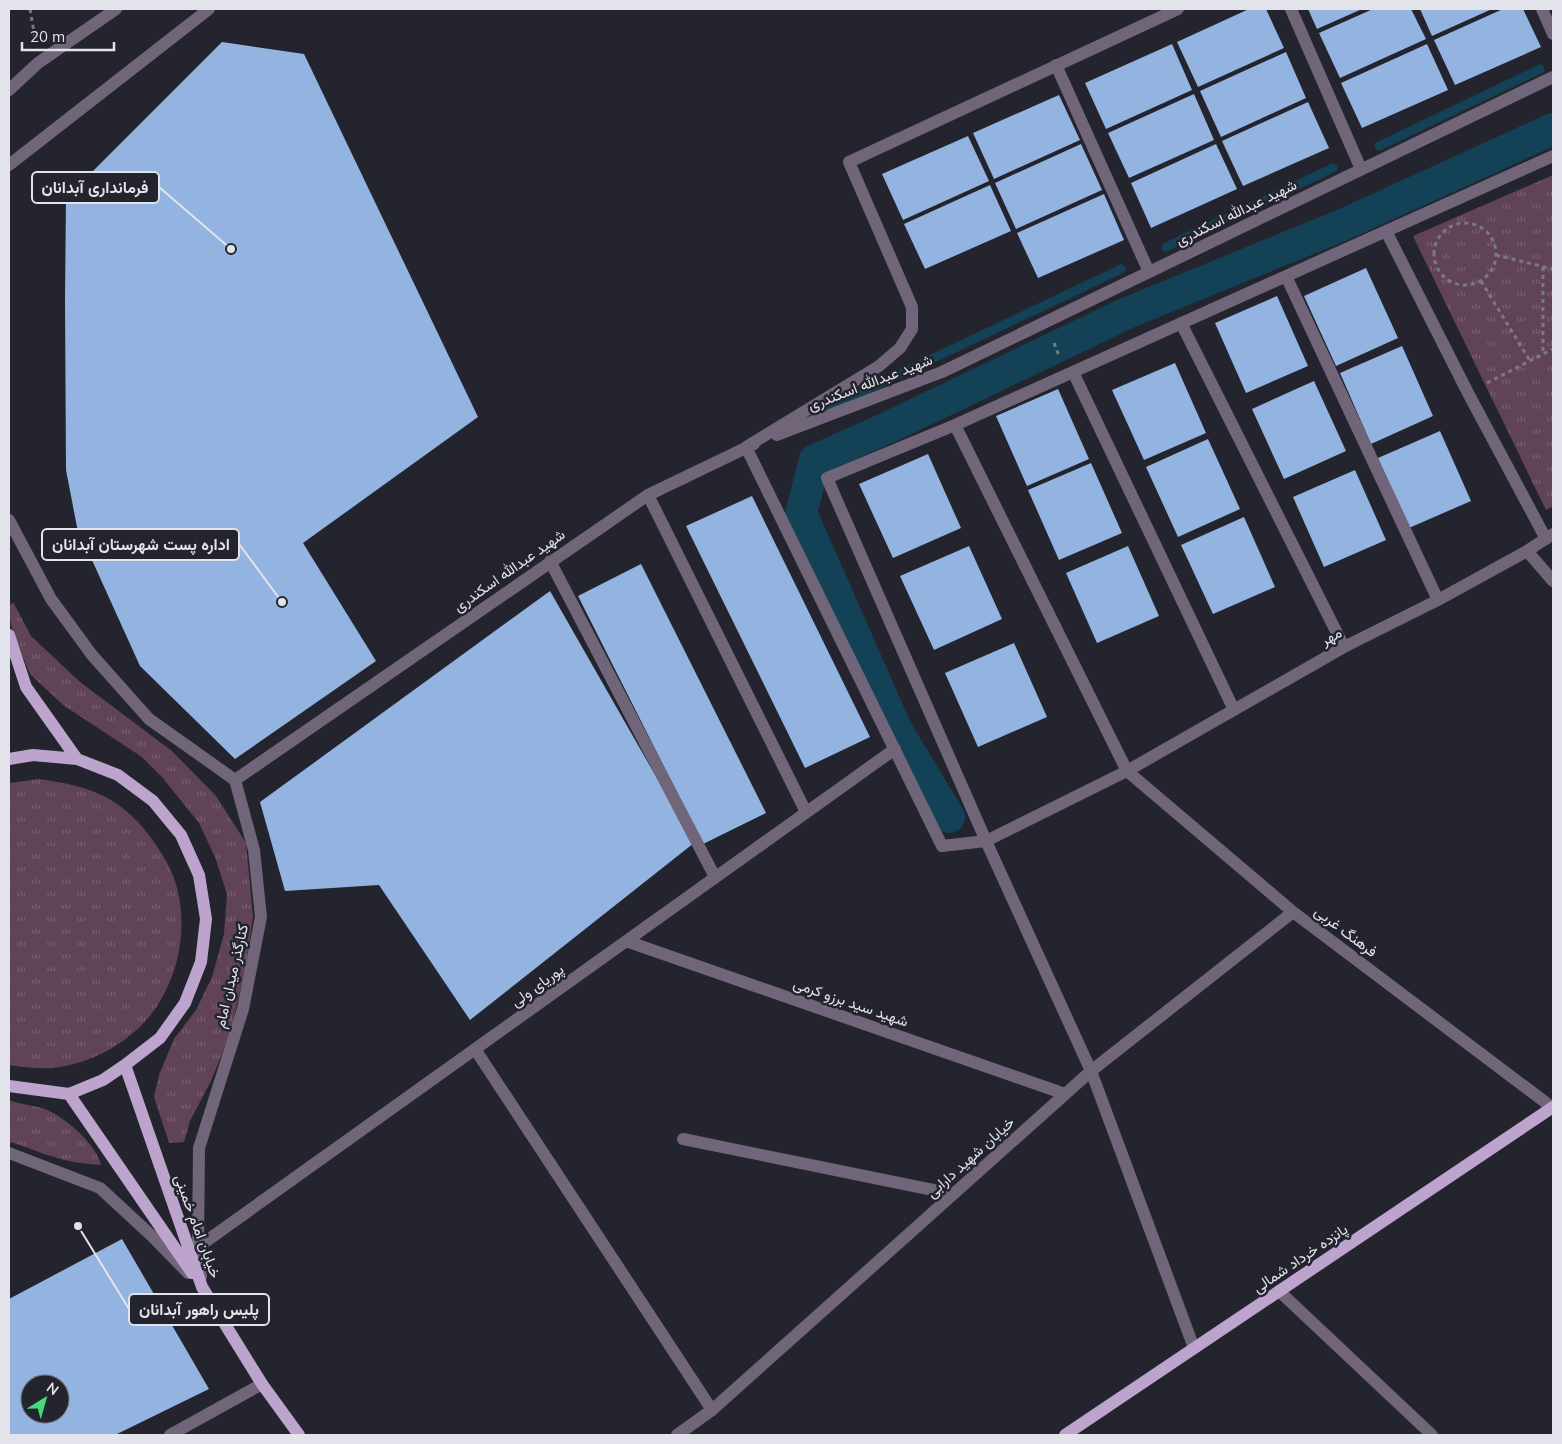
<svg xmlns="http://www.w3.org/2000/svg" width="1562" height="1444" font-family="Mulish,Vazirmatn,sans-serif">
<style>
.grass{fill:url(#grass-tufts)}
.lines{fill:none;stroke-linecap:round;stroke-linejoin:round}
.stream{stroke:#134256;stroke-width:9}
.canal{stroke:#134256;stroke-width:32}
.building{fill:#93b3e1;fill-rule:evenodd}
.path{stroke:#7a7a83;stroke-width:3;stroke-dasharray:4 4;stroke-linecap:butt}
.minor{stroke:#706579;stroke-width:12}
.major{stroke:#bca4cd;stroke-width:12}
.labels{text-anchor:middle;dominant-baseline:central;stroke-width:5;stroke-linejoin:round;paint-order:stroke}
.street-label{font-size:15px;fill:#e3e3eb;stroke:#24242f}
.leader{fill:none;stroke:#e3e3eb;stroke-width:2}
.callout-dot{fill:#e3e3eb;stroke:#24242f;stroke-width:2}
.callout{fill:#24242f;stroke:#e3e3eb;stroke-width:2}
.callout-label{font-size:16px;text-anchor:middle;font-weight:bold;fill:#e3e3eb}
</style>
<defs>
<pattern id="grass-tufts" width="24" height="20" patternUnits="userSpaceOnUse" patternTransform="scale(1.25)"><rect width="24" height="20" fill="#614358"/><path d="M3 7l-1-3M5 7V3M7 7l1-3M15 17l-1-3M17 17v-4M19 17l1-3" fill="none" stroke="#785e70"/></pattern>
</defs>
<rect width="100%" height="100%" fill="#24242f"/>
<!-- grass -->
<path class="grass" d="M1553,175V506L1546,510L1413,236Z
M13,602L31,636L80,682L172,751L216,796L246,843L253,917L245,970L230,1034L211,1081L190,1121L184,1142L169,1143L154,1097L159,1075L174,1039L196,1010L212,977L224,934L227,894L215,857L199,823L162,777L142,757L63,705L30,674L13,633L9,614V607Z
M39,779C65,783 91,787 114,802C132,813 147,831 158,848C167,861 175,877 178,892C188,935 176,984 149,1017C128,1042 96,1060 65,1066C47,1070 27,1068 9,1065V783Z
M9,1100C21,1105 35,1105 47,1110C66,1118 97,1145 101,1165C85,1164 69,1162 54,1157C39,1153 24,1145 9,1142Z"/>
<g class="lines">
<!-- stream -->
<path class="stream" d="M1379,146L1540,69
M1166,247L1333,168
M818,413L1121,269
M815,460L816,447"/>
<!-- canal -->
<path class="canal" d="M949,817L896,729L801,513L815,460L889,427L1127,313L1340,226L1553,129"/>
</g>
<!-- building -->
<path class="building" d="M1249,9H1266L1284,48L1198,87L1177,42Z
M1308,9H1362L1317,29Z
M1373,9H1411L1426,39L1340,78L1319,33Z
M1420,9H1492L1432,36Z
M1503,9H1523L1541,47L1455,85L1434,40Z
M222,42L304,54L478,417L303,543L376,661L235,759L140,666L77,527L66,470L65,300L66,198Z
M1172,44L1192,90L1106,129L1085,83Z
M1427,44L1448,90L1362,128L1341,83Z
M1286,52L1306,98L1221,137L1200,91Z
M1194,94L1214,140L1129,178L1108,133Z
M1059,95L1080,140L994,179L973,133Z
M1308,102L1329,148L1243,186L1222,141Z
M968,136L989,181L903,220L882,174Z
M1081,144L1102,190L1016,229L995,183Z
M1216,144L1237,189L1151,228L1131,183Z
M990,185L1011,231L925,269L904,224Z
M1104,194L1124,240L1038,278L1017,233Z
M1366,268L1398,338L1336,366L1304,296Z
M1277,296L1308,366L1246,393L1215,323Z
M1402,346L1433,416L1371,444L1340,373Z
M1175,363L1206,433L1144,460L1112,390Z
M1314,381L1346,451L1284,479L1252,409Z
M1058,389L1089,459L1027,486L996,416Z
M1440,431L1471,501L1409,528L1378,458Z
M1208,439L1240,509L1178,537L1146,467Z
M928,454L961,528L893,558L859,484Z
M1091,463L1122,533L1059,560L1028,490Z
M1355,470L1386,540L1324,567L1293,497Z
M752,496L870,737L805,768L686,526Z
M1244,517L1275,587L1213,614L1181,545Z
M969,546L1002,619L934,650L900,576Z
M1128,546L1159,616L1097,643L1066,573Z
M641,564L766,813L703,844L578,596Z
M550,591L694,843L470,1020L379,885L285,891L260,802Z
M1014,643L1047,717L978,747L945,673Z
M122,1239L209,1389L115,1435H9V1299ZM30,1384H60V1414H30Z"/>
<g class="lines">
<!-- path -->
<path class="path" d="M30,9L35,38
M1434 254a31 31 0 1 1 62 0a31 31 0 1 1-62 0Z
M1496,255L1553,269
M1543,267V354
M1481,281L1530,361
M1054,343L1059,356
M1487,383L1553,349"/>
<!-- minor -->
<path class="minor" d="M1178,9L849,162L912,307V329L900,348L879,366L746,447L942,846L986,841L1127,771L1344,647L1438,600L1527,551L1553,534
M1291,9L1361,169
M1542,9L1553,34
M1056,65L1149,272
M9,90L38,63L116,9
M9,165L209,9
M1386,231L1468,393L1546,539
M1286,276L1438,600
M1181,323L1344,647
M1073,372L1234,710
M955,425L1127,771L1293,912L1553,1108
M777,435L942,372L1553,77
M648,495L806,812
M9,520L51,599L92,655L149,719L235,780L254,850L261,917L243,1009L199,1148L198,1247L201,1277
M1527,551L1553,581
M550,561L715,877
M235,780L648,495L754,444
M626,941L1065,1094
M475,1049L712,1410
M683,1139L953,1194
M9,1153L100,1188L153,1237L188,1273
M198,1247L895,749
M1279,1291L1432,1435
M1194,1348L1091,1071L986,841L827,478L955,425L1553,156
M170,1435L262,1384
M677,1435L712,1410L1091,1071L1293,912"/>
<!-- major -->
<path class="major" d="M9,635L26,687L77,759
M9,759L33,755L77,759L118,775L153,801L181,835L199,875L206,919L201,962L185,1003L160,1038L125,1065L103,1080L69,1094L9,1086
M125,1065L202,1287L262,1384L299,1435
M69,1094L192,1273
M1065,1435L1553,1107"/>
</g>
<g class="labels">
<!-- street labels -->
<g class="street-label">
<text transform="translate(1236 212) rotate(-26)">شهید عبدالله اسکندری</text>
<text transform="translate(870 382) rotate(-21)">شهید عبدالله اسکندری</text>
<text transform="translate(509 570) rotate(-35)">شهید عبدالله اسکندری</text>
<text transform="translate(1331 636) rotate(-29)">مهر</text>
<text transform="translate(1346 931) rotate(37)">فرهنگ غربی</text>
<text transform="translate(231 976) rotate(-77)">کنارگذر میدان امام</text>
<text transform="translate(537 985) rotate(-36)">پوریای ولی</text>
<text transform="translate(851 1002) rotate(19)">شهید سید برزو کرمی</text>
<text transform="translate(970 1157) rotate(-42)">خیابان شهید دارابی</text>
<text transform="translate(198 1226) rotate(70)">خیابان امام خمینی</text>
<text transform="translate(1300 1258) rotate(-34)">پانزده خرداد شمالی</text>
</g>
</g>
<!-- callouts -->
<path class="leader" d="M231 249L159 187M282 602L239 544M78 1226L129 1309"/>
<g class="callout-dot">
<circle cx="231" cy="249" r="5"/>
<circle cx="282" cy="602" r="5"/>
<circle cx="78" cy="1226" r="5"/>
</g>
<g class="callout">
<rect x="32" y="172" width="127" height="31" rx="5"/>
<rect x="42" y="529" width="197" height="31" rx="5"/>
<rect x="129" y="1294" width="140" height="31" rx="5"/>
</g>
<g class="callout-label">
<text x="95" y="193">فرمانداری آبدانان</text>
<text x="141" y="550">اداره پست شهرستان آبدانان</text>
<text x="199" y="1315">پلیس راهور آبدانان</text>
</g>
<!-- border -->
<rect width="1562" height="1444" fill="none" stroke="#e3e3eb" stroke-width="20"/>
<!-- north arrow -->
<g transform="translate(45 1399) rotate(37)"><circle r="24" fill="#24242f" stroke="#70707a"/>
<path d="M0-4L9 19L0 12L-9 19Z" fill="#48d779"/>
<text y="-8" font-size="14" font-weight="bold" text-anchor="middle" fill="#e3e3eb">N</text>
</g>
<!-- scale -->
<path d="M22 42v8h92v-8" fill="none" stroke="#e3e3eb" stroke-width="2.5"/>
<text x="30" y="42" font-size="15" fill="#e3e3eb" stroke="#24242f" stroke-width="4" paint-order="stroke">20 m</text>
</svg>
